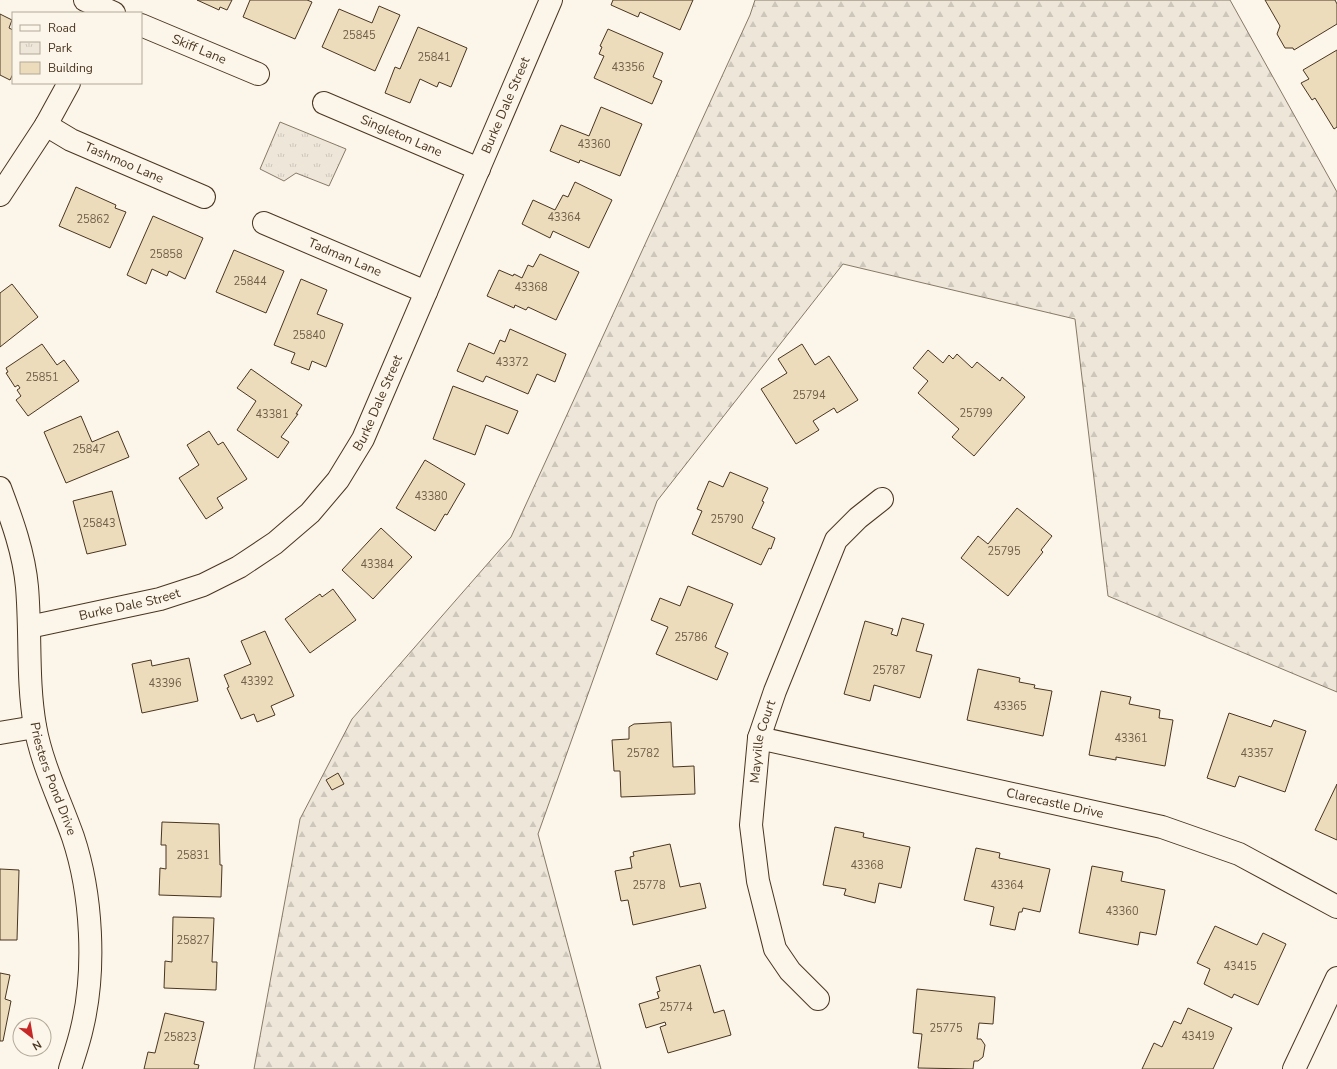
<svg xmlns="http://www.w3.org/2000/svg" width="1337" height="1069" font-family="'Nunito Sans',sans-serif">
<style>
.forest{fill:url(#forest-firs);stroke:#887966}
.park{fill:url(#park-tufts);stroke:#887966}
.building{fill:#ecdcbc;stroke:#4a3520}
.lines{fill:none;stroke-linecap:round;stroke-linejoin:round}
.minor-casing{stroke:#4a3520;stroke-width:24}
.minor{stroke:#fbf6e9;stroke-width:22}
.labels{text-anchor:middle;dominant-baseline:central;stroke-width:3;stroke-linejoin:round;paint-order:stroke}
.number-label{font-size:11px;fill:#725f47}
.street-label{font-size:13px;fill:#4a3520;stroke:#fbf6e9}
</style>
<defs>
<pattern id="forest-firs" width="22" height="20" patternUnits="userSpaceOnUse"><rect width="22" height="20" fill="#ede6d9"/><path d="M5 1l3.5 6h-7zM16 11l3.5 6h-7z" fill="#cdc6ba"/></pattern>
<pattern id="park-tufts" width="24" height="20" patternUnits="userSpaceOnUse"><rect width="24" height="20" fill="#ede6d9"/><path d="M3 7l-1-3M5 7V3M7 7l1-3M15 17l-1-3M17 17v-4M19 17l1-3" fill="none" stroke="#cdc6ba"/></pattern>
</defs>
<rect width="100%" height="100%" fill="#fbf6e9"/>
<!-- forest -->
<path class="forest" d="M755,0H1230L1337,192V692L1108,596L1075,319L843,264L657,501L538,834L601,1069H254L300,819L352,719L511,537L750,15Z"/>
<!-- park -->
<path class="park" d="M280,122L346,149L329,186L296,173L284,181L260,169Z"/>
<!-- building -->
<path class="building" d="M197,0H232L227,10L220,7L219,10Z
M250,0H307L312,2L295,39L243,17Z
M613,0H693L680,30L640,12L638,17L611,5Z
M1265,0H1335L1337,4V24L1294,50L1293,48H1285L1277,34L1280,26Z
M379,6L400,15L375,71L322,47L339,9L372,23Z
M0,14L12,20L9,28L13,30V74L10,80L0,75Z
M418,27L467,48L451,87L439,82L437,87L420,79L410,103L385,93L395,67L400,69Z
M608,29L663,53L653,77L662,81L652,104L594,78L604,56L599,54L602,47L600,46Z
M1337,50V127L1334,129L1315,98L1312,100L1301,83L1309,79L1303,70Z
M601,107L642,124L620,176L580,160L579,163L550,151L561,125L589,136Z
M575,182L612,200L589,248L553,231L550,238L522,224L533,200L555,210L563,195L568,197Z
M76,187L116,205L115,208L126,212L110,248L59,226Z
M153,216L203,238L185,279L169,271L167,276L152,269L146,284L127,275Z
M234,250L284,271L266,313L216,292Z
M540,254L579,272L556,320L528,307L526,310L515,305L514,308L487,296L499,270L513,276L514,274L522,278L528,265L533,267Z
M301,279L327,290L317,314L343,324L326,367L312,361L309,370L291,363L295,353L274,345Z
M12,284L38,317L0,347V293Z
M510,329L566,354L555,382L537,374L528,394L486,376L483,382L457,371L469,343L494,354L500,340L505,342Z
M42,344L57,365L64,360L79,381L28,416L16,400L21,396L17,390L20,388L18,385L15,387L6,373L8,372L6,368Z
M802,344L815,365L829,356L858,400L837,413L834,408L813,421L819,430L796,444L761,389L787,373L778,359Z
M928,350L943,363L949,355L953,359L957,354L972,368L977,362L1000,381L1002,377L1025,397L974,456L952,437L959,429L918,393L928,381L913,368Z
M251,369L302,405L296,414H298L281,437L289,442L278,458L237,430L256,401L237,388Z
M453,386L518,411L508,434L486,425L475,455L433,439Z
M81,416L92,442L118,431L129,457L66,483L44,432Z
M209,431L218,445L223,442L247,479L217,498L223,508L206,519L179,478L199,465L187,445Z
M425,460L465,484L447,515L445,514L435,531L396,508Z
M730,472L768,488L762,501L764,502L752,528L775,538L771,549L769,548L761,565L692,534L702,511L697,509L709,481L723,487Z
M112,491L126,545L87,554L73,501Z
M1017,508L1052,536L1041,550L1043,552L1008,596L961,558L978,536L988,544Z
M381,528L412,557L373,599L342,570Z
M688,586L733,604L715,647L728,653L717,680L656,654L668,627L651,620L660,598L680,606Z
M333,589L356,620L310,653L285,619L320,594L322,597Z
M902,618L924,624L916,651L932,655L920,698L874,685L870,701L844,694L865,621L893,629L891,634L897,636Z
M265,631L294,696L271,706L275,715L257,722L254,714L241,719L227,688L229,687L224,675L251,664L241,641Z
M189,658L198,701L142,713L132,664L151,660L152,666Z
M978,669L1020,678L1019,682L1035,685L1034,688L1052,691L1043,736L967,720Z
M1101,691L1131,697L1129,704L1160,710L1159,718L1173,720L1165,766L1116,757V760L1089,755Z
M1229,713L1271,727L1274,720L1306,731L1285,792L1239,776L1235,787L1207,778Z
M671,722L673,767L694,766L695,794L621,797L620,771H614L612,740L629,739V727L634,724Z
M338,773L344,784L332,790L326,780Z
M1337,784V840L1315,830Z
M162,822L219,824L220,865H222L221,897L159,895L160,868L166,869V845H161Z
M835,827L864,833L863,837L910,847L901,888L879,883L875,903L844,895L846,889L823,885Z
M670,844L680,887L700,883L706,908L633,925L628,900L621,901L615,871L632,868L630,857L634,856L633,852Z
M976,848L1000,853L999,858L1050,869L1040,912L1023,908L1022,912H1019L1015,930L990,925L994,907L964,900Z
M1092,866L1123,872L1121,881L1165,890L1156,935L1140,932L1138,945L1079,933Z
M0,869L19,870L17,940H0Z
M173,917L214,918L212,962H217L216,990L164,988L165,961L172,962Z
M1215,926L1257,945L1263,933L1286,944L1258,1005L1234,994L1232,998L1204,984L1210,969L1197,963Z
M700,965L714,1013L724,1010L731,1035L668,1053L660,1027L666,1025L665,1022L646,1028L639,1004L659,998L657,992L660,991L656,977Z
M0,973L10,975L5,999L11,1001L3,1041H0Z
M917,989L995,997L993,1024L979,1023L977,1039H981L985,1045L983,1057L978,1061H974L973,1069L918,1068L922,1034L913,1033Z
M1188,1008L1232,1028L1213,1069H1142L1154,1043L1162,1047L1174,1021L1181,1024Z
M165,1013L204,1022L194,1064L199,1065L198,1069H144L148,1052L155,1053Z"/>
<g class="lines">
<!-- minor casing -->
<g class="minor-casing">
<g id="minor">
<path d="M85,0L114,13"/>
<path id="s1" d="M141,25L258,74"/>
<path id="s2" d="M324,103L479,169"/>
<path id="s3" d="M46,125L71,140L204,197"/>
<path d="M0,195L46,125L69,83"/>
<path id="s4" d="M264,223L426,292"/>
<path id="s5" d="M0,488C12,520 24,553 27,587C31,634 27,680 35,726C42,765 60,800 73,837C92,894 96,970 82,1028C79,1042 74,1056 70,1069"/>
<path id="s6" d="M29,627L160,599L203,585L239,567L275,543L310,513L338,480L363,439L551,0"/>
<path d="M0,733L35,727"/>
<path id="s7" d="M759,738L1162,827L1239,854L1337,907"/>
<path id="s8" d="M818,999L790,971L775,949L758,881L751,825L759,738L775,691L836,540L858,518L882,499"/>
<path d="M1294,1069L1337,978"/>
</g>
</g>
<!-- minor -->
<use href="#minor" class="minor"/>
</g>
<g class="labels">
<!-- number labels -->
<g class="number-label">
<text x="359" y="35">25845</text>
<text x="434" y="57">25841</text>
<text x="628" y="67">43356</text>
<text x="594" y="144">43360</text>
<text x="564" y="217">43364</text>
<text x="93" y="219">25862</text>
<text x="166" y="254">25858</text>
<text x="250" y="281">25844</text>
<text x="531" y="287">43368</text>
<text x="309" y="335">25840</text>
<text x="512" y="362">43372</text>
<text x="42" y="377">25851</text>
<text x="809" y="395">25794</text>
<text x="976" y="413">25799</text>
<text x="272" y="414">43381</text>
<text x="89" y="449">25847</text>
<text x="431" y="496">43380</text>
<text x="727" y="519">25790</text>
<text x="99" y="523">25843</text>
<text x="1004" y="551">25795</text>
<text x="377" y="564">43384</text>
<text x="691" y="637">25786</text>
<text x="889" y="670">25787</text>
<text x="257" y="681">43392</text>
<text x="165" y="683">43396</text>
<text x="1010" y="706">43365</text>
<text x="1131" y="738">43361</text>
<text x="643" y="753">25782</text>
<text x="1257" y="753">43357</text>
<text x="193" y="855">25831</text>
<text x="867" y="865">43368</text>
<text x="649" y="885">25778</text>
<text x="1007" y="885">43364</text>
<text x="1122" y="911">43360</text>
<text x="193" y="940">25827</text>
<text x="1240" y="966">43415</text>
<text x="676" y="1007">25774</text>
<text x="946" y="1028">25775</text>
<text x="1198" y="1036">43419</text>
<text x="180" y="1037">25823</text>
</g>
<!-- street labels -->
<g class="street-label">
<text stroke="none"><textPath href="#s1" startOffset="63">Skiff Lane</textPath></text>
<text stroke="none"><textPath href="#s6" startOffset="763">Burke Dale Street</textPath></text>
<text stroke="none"><textPath href="#s2" startOffset="84">Singleton Lane</textPath></text>
<text stroke="none"><textPath href="#s3" startOffset="87">Tashmoo Lane</textPath></text>
<text stroke="none"><textPath href="#s4" startOffset="88">Tadman Lane</textPath></text>
<text stroke="none"><textPath href="#s6" startOffset="439">Burke Dale Street</textPath></text>
<text stroke="none"><textPath href="#s6" startOffset="103">Burke Dale Street</textPath></text>
<text stroke="none"><textPath href="#s8" startOffset="277">Mayville Court</textPath></text>
<text stroke="none"><textPath href="#s5" startOffset="298">Priesters Pond Drive</textPath></text>
<text stroke="none"><textPath href="#s7" startOffset="303">Clarecastle Drive</textPath></text>
</g>
</g>
<!-- legend -->
<rect x="12" y="12" width="130" height="72" fill="#fbf6e9" stroke="#b4a999"/>
<rect x="20" y="25" width="20" height="6" fill="#fbf6e9" stroke="#b4a999"/>
<text x="48" y="32" font-size="12" fill="#4a3520">Road</text>
<rect x="20" y="42" width="20" height="12" fill="url(#park-tufts)" stroke="#b4a999"/>
<text x="48" y="52" font-size="12" fill="#4a3520">Park</text>
<rect x="20" y="62" width="20" height="12" fill="#ecdcbc" stroke="#b4a999"/>
<text x="48" y="72" font-size="12" fill="#4a3520">Building</text>
<!-- north arrow -->
<g transform="translate(32 1037) rotate(149)"><circle r="19" fill="#fbf6e9" stroke="#b4a999"/>
<path d="M0-3L7 15L0 10L-7 15Z" fill="#c62828"/>
<text y="-6" font-size="11" font-weight="bold" text-anchor="middle" fill="#4a3520">N</text>
</g>
</svg>
